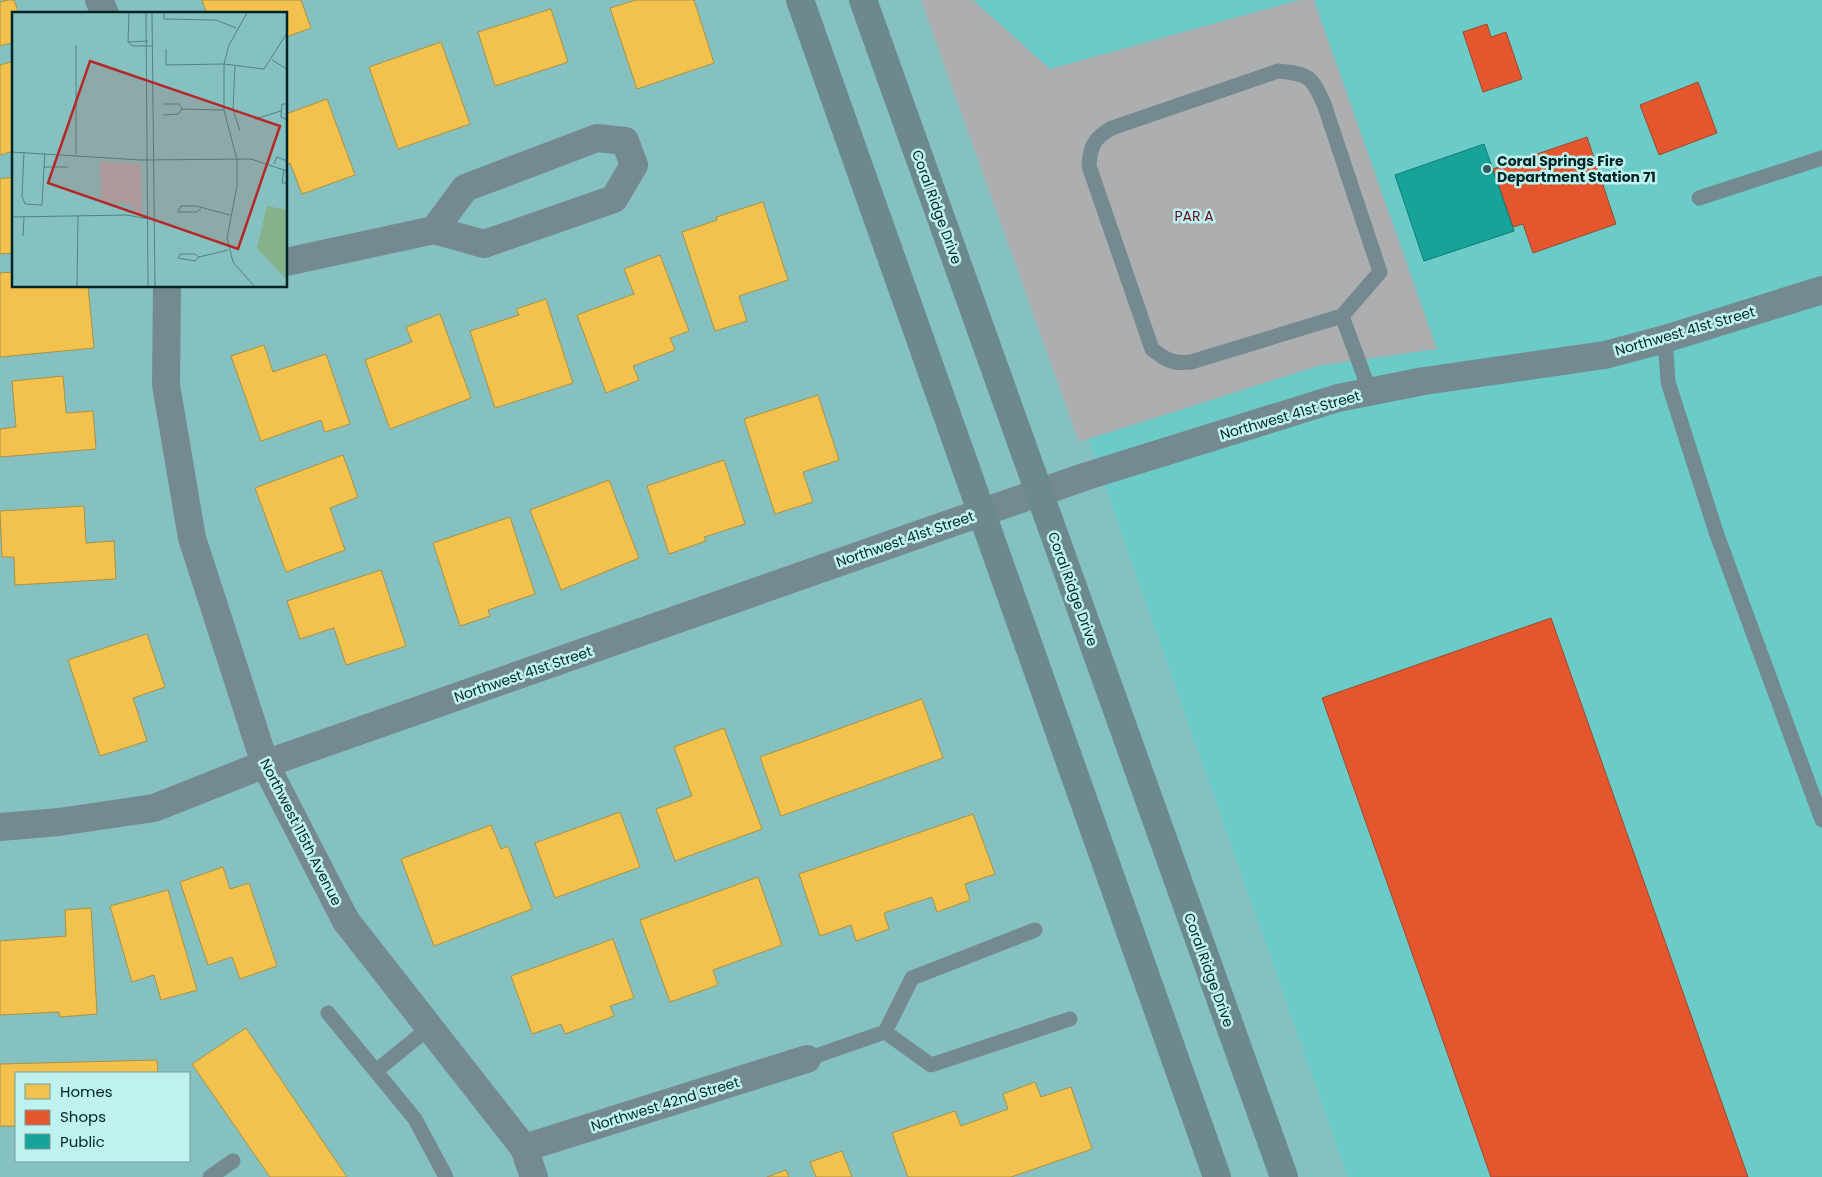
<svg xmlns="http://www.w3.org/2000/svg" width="1822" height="1177" font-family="Poppins,sans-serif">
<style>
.built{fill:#6acbc9}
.green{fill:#adaeb0}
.homes{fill:#f2c14e;stroke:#aa9242}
.shops{fill:#e4572e;stroke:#a0482b}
.public{fill:#17a398;stroke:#107d76}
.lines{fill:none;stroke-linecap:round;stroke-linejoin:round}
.lane{stroke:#748a90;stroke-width:15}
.street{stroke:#748a90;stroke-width:28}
.secondary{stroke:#6c898e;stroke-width:28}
.poi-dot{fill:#2f5c5b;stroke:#bff1ef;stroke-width:2}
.labels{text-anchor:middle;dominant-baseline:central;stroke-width:5;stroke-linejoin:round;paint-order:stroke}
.poi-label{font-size:14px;font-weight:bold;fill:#012525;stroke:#bff1ef;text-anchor:start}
.street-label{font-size:14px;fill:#012525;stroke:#bff1ef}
.park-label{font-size:14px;fill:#660e23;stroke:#bff1ef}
.inset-road{fill:none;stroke:#508382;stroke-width:1}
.view{fill:#b62828;fill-opacity:0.15;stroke:#b62828;stroke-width:2.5}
.inset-edge{fill:none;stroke:#012525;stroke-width:2.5}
</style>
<rect width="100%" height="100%" fill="#85c1c0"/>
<!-- built -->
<path class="built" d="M934,0H1822V1177H1348Z"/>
<!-- green -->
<path class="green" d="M921,0H973L1050,69L1299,0H1314L1437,349L1318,366L1079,442Z"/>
<!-- homes -->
<path class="homes" d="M8,0H14L19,14H14V42L0,46V2Z
M202,0H301L311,28L286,37V14H207Z
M636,0H694L714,63L637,89L610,8Z
M551,9L568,62L495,86L478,32Z
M441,42L470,124L398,149L369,67Z
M14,61V151L0,155V65Z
M327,99L355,175L302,194L290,163L286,165V114Z
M14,177V253L0,254V179Z
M763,202L788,280L739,296L747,321L715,331L682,232L717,220L716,217Z
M660,255L689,331L670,338L675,350L633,366L639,380L606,393L577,315L634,294L624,269Z
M14,272V286H88L94,348L0,357V273Z
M546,299L573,383L495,408L470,331L519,315L516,309Z
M440,314L471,398L390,429L365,360L412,342L406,327Z
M264,345L273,372L326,354L350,424L325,432L321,420L261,441L231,356Z
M63,376L66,413L93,411L96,449L0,457V429L16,427L12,381Z
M818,395L839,460L803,472L813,502L775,514L744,419Z
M343,455L358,497L330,508L345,550L286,572L255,488Z
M724,460L745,524L704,537L706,541L669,554L647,486Z
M609,480L639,558L561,590L530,510Z
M84,506L86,543L114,541L116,579L15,585L14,557H2L0,511Z
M510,517L535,594L488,610L490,616L460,626L433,543Z
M381,570L406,646L346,665L334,628L300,639L287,601Z
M147,634L165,687L133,698L147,741L100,756L68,660Z
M922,699L943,758L781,816L760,757Z
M724,728L762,829L675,861L656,809L692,796L674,747Z
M620,812L640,867L555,898L535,843Z
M973,814L995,874L965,884L970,900L937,912L932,897L884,913L889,929L856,941L851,925L820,936L799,874Z
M491,825L501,849L508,846L532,909L434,946L401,859Z
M223,867L230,889L249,883L277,966L240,979L232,957L208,965L180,882Z
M758,877L782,945L713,970L718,985L670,1002L640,920Z
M168,890L197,990L161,1000L154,975L132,982L110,906Z
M91,908L97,1014L60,1017L59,1012L0,1015V941L66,936L65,910Z
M613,939L634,998L610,1006L614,1016L565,1034L561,1024L532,1034L511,976Z
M246,1028L347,1177H270L192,1064Z
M157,1060L158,1073H16V1126H0V1064Z
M1035,1082L1041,1097L1071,1087L1092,1149L1011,1177H908L892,1133L955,1111L961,1126L1008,1109L1003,1094Z
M842,1151L852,1177H816L810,1162Z
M786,1170L789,1177H767Z"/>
<!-- shops -->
<path class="shops" d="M1487,24L1491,37L1506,32L1522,79L1483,92L1463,32Z
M1698,82L1717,133L1659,155L1640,105Z
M1587,137L1616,224L1533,253L1523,224L1513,227L1493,169Z
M1551,618L1748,1177H1491L1322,698Z"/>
<!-- public -->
<path class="public" d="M1484,144L1514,231L1424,261L1395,175Z"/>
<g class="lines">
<!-- lane -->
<path class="lane" d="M1278,71C1310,74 1311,76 1324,104L1380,272L1342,316L1191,362C1172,364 1166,360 1152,349L1089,166C1090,146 1094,138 1112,128Z
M1699,198L1822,158
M1342,316L1370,392
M1665,339L1668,382L1717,535L1822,820
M328,1013L415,1119L446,1177
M885,1032L931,1065L1070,1019
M807,1059L885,1032L912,978L1035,930
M376,1071L430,1027
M210,1177L233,1161"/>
<!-- street -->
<path class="street" d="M99,0L105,14
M286,262L434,230L484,244L614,199L634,165L625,141L597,138L465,188L434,230
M167,286L166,385L192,538L265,764L346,921L524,1148L534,1177
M0,827L59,822L154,808L265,764L940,527L1087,476L1338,398L1424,381L1605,355L1665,339L1822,290
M524,1148L807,1059"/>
<!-- secondary -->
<path class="secondary" d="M800,0L1217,1177
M863,0L1284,1177"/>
</g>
<!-- markers -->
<circle class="poi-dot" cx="1487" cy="169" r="5"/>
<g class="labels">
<!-- poi labels -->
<g class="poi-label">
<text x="1497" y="161">Coral Springs Fire<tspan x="1497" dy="16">Department Station 71</tspan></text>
</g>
<!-- street labels -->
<g class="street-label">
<text transform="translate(937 207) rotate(70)">Coral Ridge Drive</text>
<text transform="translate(1685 331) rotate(-16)">Northwest 41st Street</text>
<text transform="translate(1290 415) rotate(-16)">Northwest 41st Street</text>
<text transform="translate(905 539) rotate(-19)">Northwest 41st Street</text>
<text transform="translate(1073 589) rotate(70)">Coral Ridge Drive</text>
<text transform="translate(523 674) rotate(-19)">Northwest 41st Street</text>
<text transform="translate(301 832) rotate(63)">Northwest 115th Avenue</text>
<text transform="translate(1209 970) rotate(70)">Coral Ridge Drive</text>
<text transform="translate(665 1104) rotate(-17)">Northwest 42nd Street</text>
</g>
<!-- park labels -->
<g class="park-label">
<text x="1194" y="216">PAR A</text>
</g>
</g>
<!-- overview -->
<g transform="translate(12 12)">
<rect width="275" height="275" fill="#85c1c0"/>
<path d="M88,149L129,152L130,204H125L119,192L89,190Z" fill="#adaeb0"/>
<path d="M255,194L275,198V268L245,236Z" fill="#86b189"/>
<path class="inset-road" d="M134,1L136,274M140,1L143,274M152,1V7L204,8L224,16M235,1L217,33L212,52V98L225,148V174L215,226L221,250L242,274M116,30L117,1M116,30L121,34H141M116,30L136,29M64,33V142M154,37V53L212,52L252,57L275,21M260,48L275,57M223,54L221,97L228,119M151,92H167L170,97M275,92H270L269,105L275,108M151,103L166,102L170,97L212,98M243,107L269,99M0,140L129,148L239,147L275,159M12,140L10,184L13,192L30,193L32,155M33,141L32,155H56M262,152L265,145L275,149M272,157L270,171H275M0,168V140M189,197L184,200H166L169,194H184L218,203M0,205L115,203L136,207M11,224L12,205M187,245L183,249L166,246L168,242H183L187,245L216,238M65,274L66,203"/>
<path class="view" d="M78,49L268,114L226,237L36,171Z"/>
<rect width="275" height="275" class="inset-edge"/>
</g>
<!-- legend -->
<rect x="15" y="1072" width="175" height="90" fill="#bff1ef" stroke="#739f9e"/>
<rect x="25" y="1084" width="25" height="15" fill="#f2c14e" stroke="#739f9e"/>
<text x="60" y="1097" font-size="15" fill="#012525">Homes</text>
<rect x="25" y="1110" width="25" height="15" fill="#e4572e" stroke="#739f9e"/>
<text x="60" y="1122" font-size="15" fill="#012525">Shops</text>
<rect x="25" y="1134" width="25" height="15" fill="#17a398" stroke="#739f9e"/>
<text x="60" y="1147" font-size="15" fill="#012525">Public</text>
</svg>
